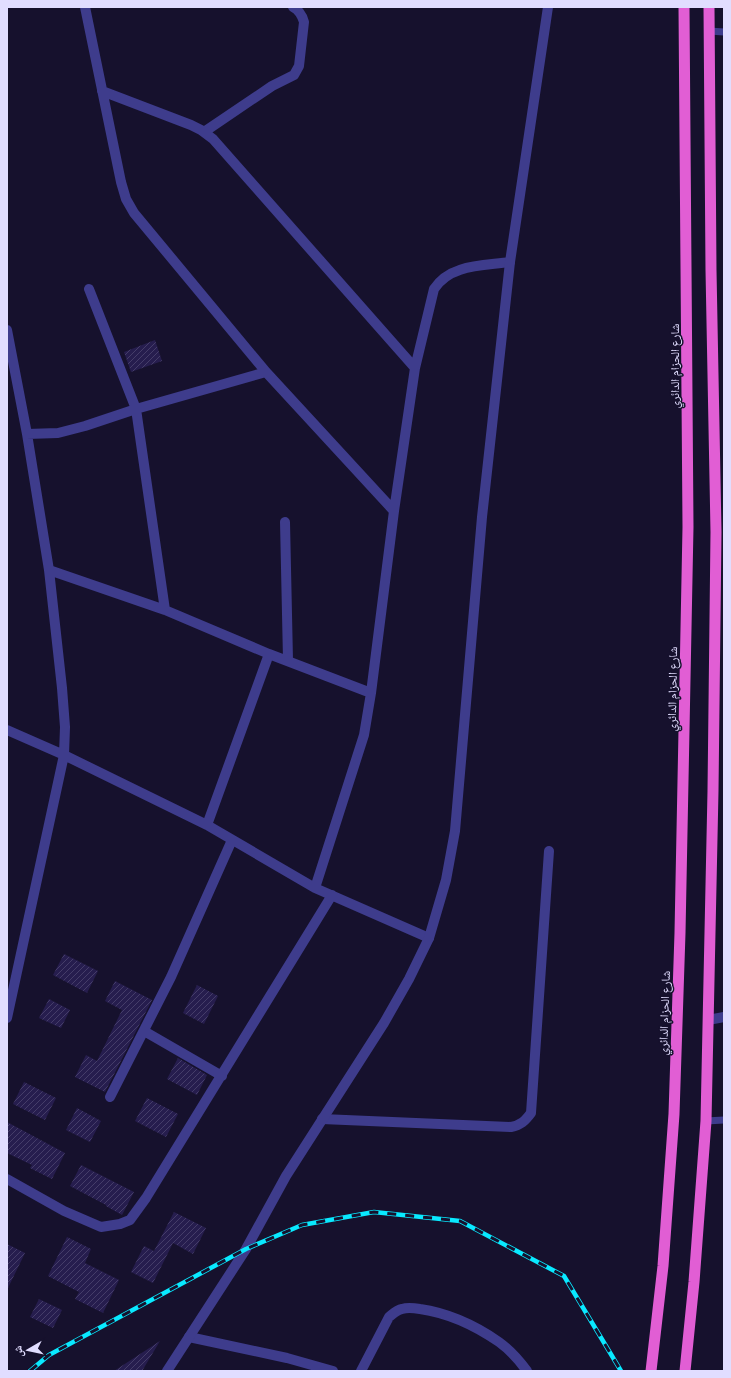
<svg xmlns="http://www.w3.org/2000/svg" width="731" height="1378" font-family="Ubuntu,'Noto Naskh Arabic',sans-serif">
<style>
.building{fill:url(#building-hatch)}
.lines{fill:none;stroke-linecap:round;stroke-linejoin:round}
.service{stroke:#3e3c8c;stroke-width:7}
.minor{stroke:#3e3c8c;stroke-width:10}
.tertiary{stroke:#3e3c8c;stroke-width:10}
.trunk{stroke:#e15ed4;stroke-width:11}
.rail-casing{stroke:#09e9ff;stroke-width:4.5}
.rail{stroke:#16112d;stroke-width:3;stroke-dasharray:9;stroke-linecap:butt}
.labels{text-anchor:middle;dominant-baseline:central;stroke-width:3;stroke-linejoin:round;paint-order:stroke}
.street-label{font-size:12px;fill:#e1ddff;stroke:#16112d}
</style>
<defs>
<pattern id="building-hatch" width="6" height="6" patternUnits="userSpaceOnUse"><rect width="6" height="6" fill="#261d4e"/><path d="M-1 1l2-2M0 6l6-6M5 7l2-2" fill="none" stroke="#453d69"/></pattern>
</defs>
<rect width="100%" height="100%" fill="#16112d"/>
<!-- building -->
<path class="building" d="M155,340L162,361L131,372L124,352Z
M64,954L98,971L87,993L53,975Z
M115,981L152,1000L105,1092L75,1077L86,1055L97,1061L122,1010L105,1001Z
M197,985L218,996L204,1024L183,1013Z
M49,999L70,1010L61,1028L39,1018Z
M178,1058L207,1075L197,1095L167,1079Z
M24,1082L56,1098L45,1120L13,1104Z
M147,1098L178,1114L166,1137L135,1121Z
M77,1108L101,1121L90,1142L66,1130Z
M7,1122L65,1153L52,1179L30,1168L32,1165L7,1153Z
M81,1165L134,1192L122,1215L106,1206V1205L70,1186Z
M174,1212L206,1228L193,1254L173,1243L153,1283L131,1272L144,1246L154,1251Z
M67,1237L91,1249L85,1263L119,1280L103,1313L75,1299L79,1292L48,1276Z
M7,1244L25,1253L7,1290Z
M39,1299L62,1310L53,1328L30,1317Z
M160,1341L142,1371H114Z"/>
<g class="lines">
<!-- service -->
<path class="service" d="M709,31L724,32
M706,1121L724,1120"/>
<!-- minor -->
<path class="minor" d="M85,7L121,182L126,199L134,213L266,372L394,511
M102,91L191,125L201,130L213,139L415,368
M204,132L272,86L294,75L299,66L304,22C302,15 299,10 293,7
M89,289L136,409L165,610
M7,330L27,434L49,570L62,688L65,727L64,755L7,1018
M27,434L58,433L85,426L136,409L266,372
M285,522L288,660
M49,570L165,610L269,654L371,693
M7,730L64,755L207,825L315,888L429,938
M207,825L269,654
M315,888L364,735L371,693L394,511L415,368L434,289C450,264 483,266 510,262
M708,1020L724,1017
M144,1031L222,1076
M110,1097L171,977L232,840
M322,1119L511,1127C521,1125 525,1121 531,1113L549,851
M7,1179L64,1211L101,1227L120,1224L130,1220L146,1198L332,895
M189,1337L287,1358L333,1371
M361,1371L389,1317C393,1314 396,1310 402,1309C408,1307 414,1308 420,1309C448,1313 476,1326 499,1342C510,1350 519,1360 527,1371"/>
<!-- tertiary -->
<path class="tertiary" d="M167,1371L246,1249L286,1176L384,1023L409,979L429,938L446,880L455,831L482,517L510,262L548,7"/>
<!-- trunk -->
<path class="trunk" d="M651,1371L663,1266L674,1114L680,933L688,527L684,7
M685,1371L694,1282L706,1121L713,791L716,532L711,270L709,7"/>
<!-- rail casing -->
<g class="rail-casing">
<path id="rail" d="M30,1371L49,1355L246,1249L302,1225L374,1212L460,1221L564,1276L621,1371"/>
</g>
<!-- rail -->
<use href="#rail" class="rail"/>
</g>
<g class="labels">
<!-- street labels -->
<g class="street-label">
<text transform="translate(674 366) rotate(-90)">شارع الحزام الدائري</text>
<text transform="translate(672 689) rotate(-89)">شارع الحزام الدائري</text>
<text transform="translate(664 1013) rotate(-88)">شارع الحزام الدائري</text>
</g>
</g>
<!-- border -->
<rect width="731" height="1378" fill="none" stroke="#e1ddff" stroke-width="16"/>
<!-- north arrow -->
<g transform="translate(28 1350) rotate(261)" stroke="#16112d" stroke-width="3" paint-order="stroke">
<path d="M0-3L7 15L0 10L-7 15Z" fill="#e1ddff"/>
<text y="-6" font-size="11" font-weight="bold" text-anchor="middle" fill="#e1ddff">ش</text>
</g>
</svg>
